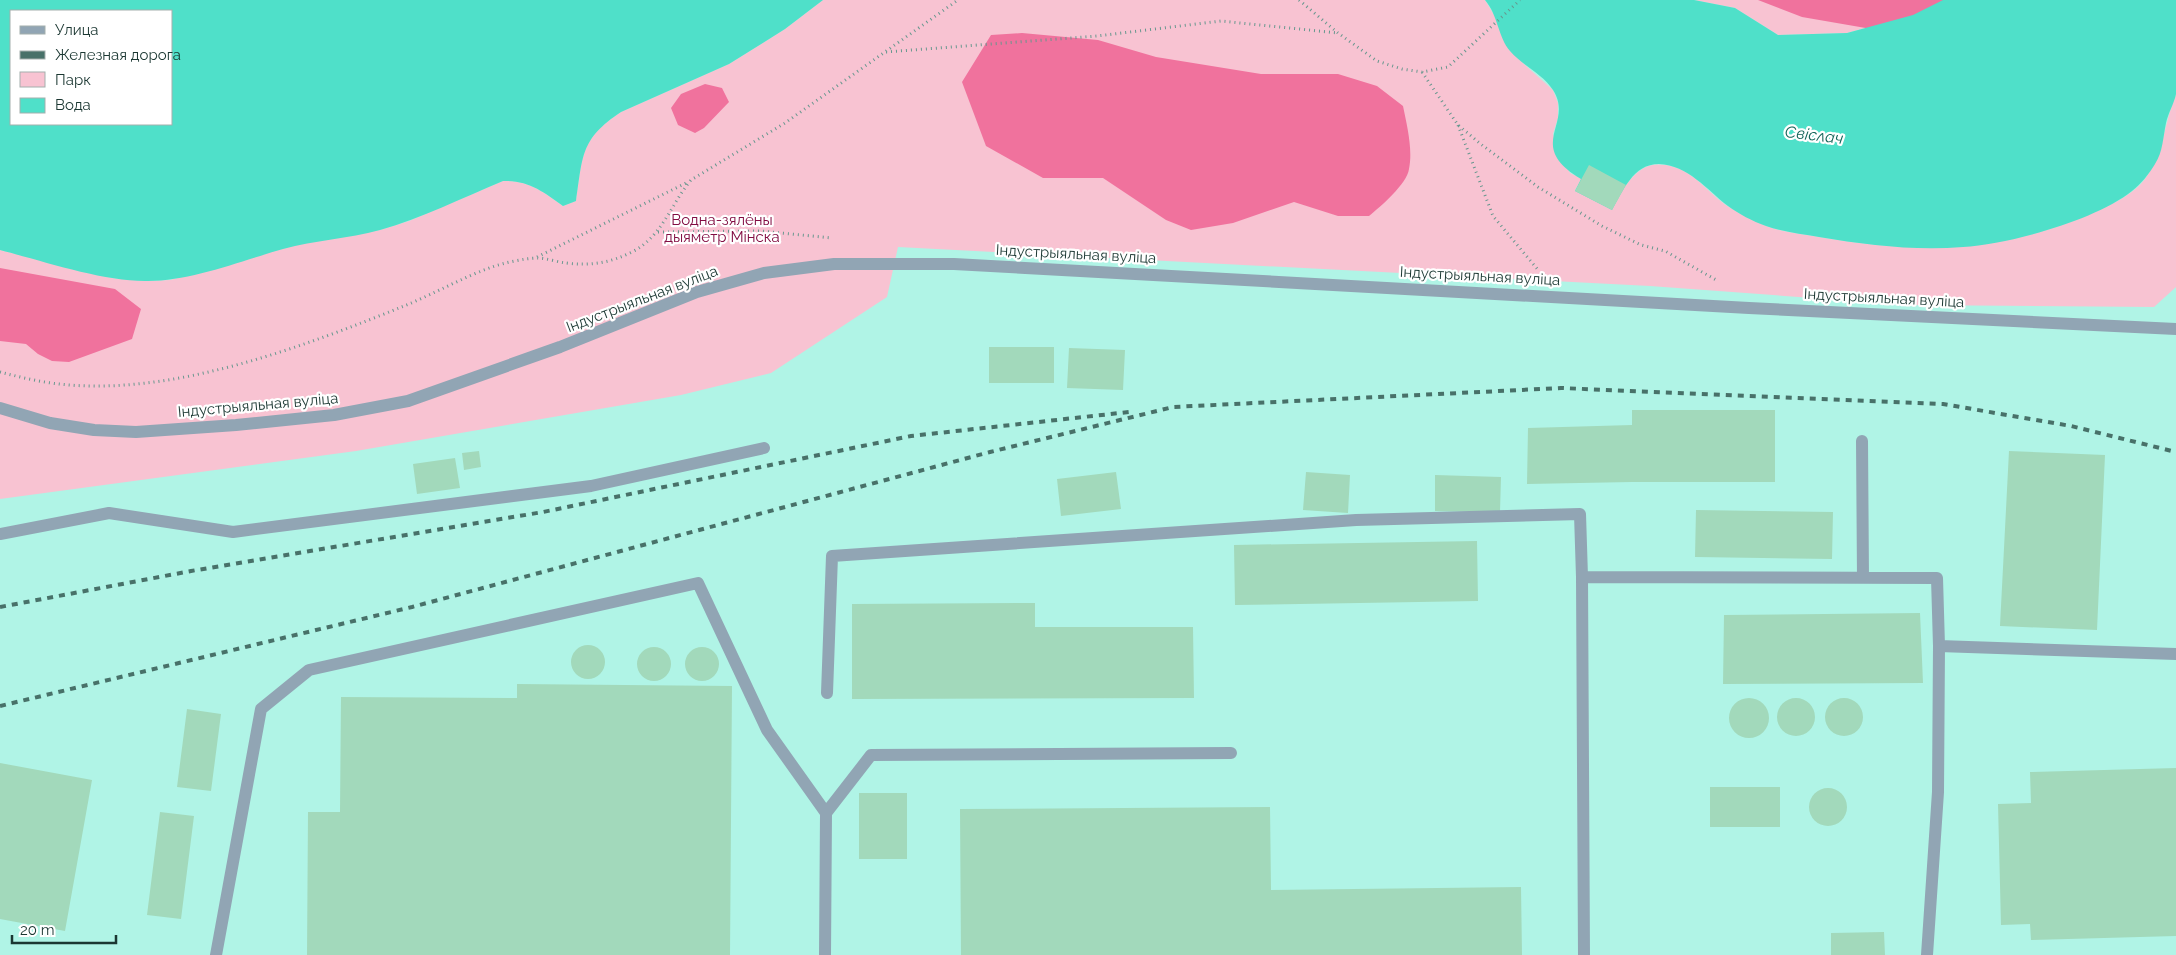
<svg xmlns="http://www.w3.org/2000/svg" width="2176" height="955" font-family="Raleway,sans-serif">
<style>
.green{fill:#f8c3d2}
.forest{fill:#f0729d}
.water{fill:#4fe0c9;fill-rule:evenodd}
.building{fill:#a2d9bb}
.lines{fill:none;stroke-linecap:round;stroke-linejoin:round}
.path{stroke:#67978e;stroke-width:3;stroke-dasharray:1 4;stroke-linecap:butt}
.service{stroke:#91a5b4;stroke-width:12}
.minor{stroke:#91a5b4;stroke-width:12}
.rail{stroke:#487169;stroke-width:4;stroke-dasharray:6 6;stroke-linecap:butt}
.labels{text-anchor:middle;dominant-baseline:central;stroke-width:4.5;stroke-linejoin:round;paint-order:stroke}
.park-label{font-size:15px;fill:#820d43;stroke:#fff}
.street-label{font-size:15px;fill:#1b3732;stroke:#fff}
.water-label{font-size:16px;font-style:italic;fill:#106256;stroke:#fff}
</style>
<rect width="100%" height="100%" fill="#b0f4e6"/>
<!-- green -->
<path class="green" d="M823,0H1485L1496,18L1501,34L1523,63L1553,90L1558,103V118L1553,134L1570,173L1582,179L1575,190L1626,185C1641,166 1651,161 1674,167C1697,174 1710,195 1729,207C1740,214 1754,221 1766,226C1784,233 1806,234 1825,238C1921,254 2005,252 2095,212C2112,204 2133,195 2145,179C2164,154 2164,122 2176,95V287L2154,307L1907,305L1650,286L898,247L887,297L771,373L681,395L356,451L0,499V250L112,278L146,281L170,280L300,244L380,230L409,221L503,181C528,180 544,192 563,206L576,201C583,155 580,139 621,112L729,64L785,29Z
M1694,0H1943L1913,15L1847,33L1778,35L1735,8Z"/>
<!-- forest -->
<path class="forest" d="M1758,0H1962L1883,31L1802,17Z
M1022,33L1098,40L1156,57L1261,74H1338L1377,86L1403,106C1407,126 1413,149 1409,169C1407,184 1380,207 1369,216H1338L1294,202L1233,223L1191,230L1166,220L1103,178H1043L986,146L962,82L991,35Z
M705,84L722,88L729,102L704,128L695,133L678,125L671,108L681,94Z
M0,268L115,289L141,309L132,339L69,362L52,361L38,354L26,344L0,341Z"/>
<!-- water -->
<path class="water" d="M0,0H823L785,29L729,64L621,112C580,139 583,156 576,201L563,206C544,192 528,180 503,181C462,198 422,218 380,230C348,239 315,240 283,249C241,261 191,281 148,281C104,282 43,261 0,250ZM171,11V124H11V11Z
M1485,0H1694L1735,8L1778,35L1847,33L1913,15L1943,0H2176C2176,22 2176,44 2176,66C2176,75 2176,85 2176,94C2174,104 2168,113 2166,123C2163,137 2163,152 2155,164C2149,174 2141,184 2132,191C2096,220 2010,244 1963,247C1915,251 1867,245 1819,237C1802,234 1783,232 1766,226C1752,221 1739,214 1728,206C1707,190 1688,165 1659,164C1633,164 1623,191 1612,210L1575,191L1581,179C1524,145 1575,124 1553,90C1543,74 1523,66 1510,51C1498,37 1498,15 1485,0Z"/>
<!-- building -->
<path class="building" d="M1589,165L1626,185L1612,210L1575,191Z
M989,347H1054V383H989Z
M1069,348L1125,350L1123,390L1067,388Z
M1632,410H1775V482H1632L1527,484L1528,428L1632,425Z
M479,451L481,467L464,470L462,453Z
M2009,451L2105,455L2097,630L2000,626Z
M455,458L460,488L417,494L413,464Z
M1116,472L1121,509L1061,516L1057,479Z
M1306,472L1350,475L1348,513L1303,510Z
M1435,475L1501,477L1500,512L1435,511Z
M1696,510L1833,512L1832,559L1695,557Z
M1477,541L1478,601L1235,605L1234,545Z
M1035,603V627H1193L1194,698L852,699V604Z
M1920,613L1923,683L1723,684L1724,615Z
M571 662a17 17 0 1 1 34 0a17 17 0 1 1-34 0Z
M685 664a17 17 0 1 1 34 0a17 17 0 1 1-34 0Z
M637 664a17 17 0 1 1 34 0a17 17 0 1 1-34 0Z
M517,684L732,686L730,955H307L308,812H340L341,697L517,698Z
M1825 717a19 19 0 1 1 38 0a19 19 0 1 1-38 0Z
M1777 717a19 19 0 1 1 38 0a19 19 0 1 1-38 0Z
M1729 718a20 20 0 1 1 40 0a20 20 0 1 1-40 0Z
M187,709L221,714L211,791L177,787Z
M0,763L92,780L65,931L0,919Z
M2176,768V936L2031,940L2030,924L2001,925L1998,804L2031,803L2030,772Z
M1710,787H1780V827H1710Z
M1809 807a19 19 0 1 1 38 0a19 19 0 1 1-38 0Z
M859,793H907V859H859Z
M1270,807L1271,890L1521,887L1522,955H961L960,809Z
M160,812L194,816L181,919L147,915Z
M1884,932L1885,955H1831V933Z"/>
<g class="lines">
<!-- path -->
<path class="path" d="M1299,0L1338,33L1377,61L1402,69L1422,72L1448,67L1520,0
M886,52L1097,36L1221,21L1338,33
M1422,72L1458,125L1482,145L1538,187L1602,226L1641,245L1665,251L1718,281
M1458,125L1493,216L1539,271
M658,232L761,231L832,238
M537,257L688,182
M0,372C19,377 40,382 59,384C173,397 305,346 409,304C437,292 464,277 492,267C503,263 526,258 537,258C546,258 557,262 566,263C590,266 610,263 632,252C662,237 671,204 691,180L785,123L958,0"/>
<!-- service -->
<path class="service" d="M1862,441L1863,578
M0,534L109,513L233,532L591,486L764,448
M1582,577L1937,578L1939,646
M827,693L832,556L1356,520L1580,514L1582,577L1584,955
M826,813L871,755L1231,753
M216,955L261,709L309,670L698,583L767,730L826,813L825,955
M1927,955L1938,792L1939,646L2176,654"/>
<!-- minor -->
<path class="minor" d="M0,408L50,423L94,430L136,432L236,425L334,415L408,401L560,347L697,292L764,273L834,264H954L1749,308L2176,329"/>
<!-- rail -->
<path class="rail" d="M0,607L191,571L543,512L911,436L1129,412
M0,706L412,607L990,452L1173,407L1561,388L1943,404L2071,426L2176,452"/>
</g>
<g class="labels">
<!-- park labels -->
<g class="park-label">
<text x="722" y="220">Водна-зялёны<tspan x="722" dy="17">дыяметр Мінска</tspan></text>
</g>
<!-- street labels -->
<g class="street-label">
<text transform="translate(1076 254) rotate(3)">Індустрыяльная вуліца</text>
<text transform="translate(1480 276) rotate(3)">Індустрыяльная вуліца</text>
<text transform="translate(1884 298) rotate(3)">Індустрыяльная вуліца</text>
<text transform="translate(642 299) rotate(-21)">Індустрыяльная вуліца</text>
<text transform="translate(258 405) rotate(-5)">Індустрыяльная вуліца</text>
</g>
<!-- water labels -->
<g class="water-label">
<text transform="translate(1814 135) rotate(7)">Свіслач</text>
</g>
</g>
<!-- legend -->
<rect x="10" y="10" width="162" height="115" fill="#ffffff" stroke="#a4afad"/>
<rect x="20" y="26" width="25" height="8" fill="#91a5b4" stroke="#a4afad"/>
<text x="55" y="35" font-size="15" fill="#1b3732">Улица</text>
<rect x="20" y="51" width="25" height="8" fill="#487169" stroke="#a4afad"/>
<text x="55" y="60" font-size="15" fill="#1b3732">Железная дорога</text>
<rect x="20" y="72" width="25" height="15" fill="#f8c3d2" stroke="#a4afad"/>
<text x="55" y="85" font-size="15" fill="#1b3732">Парк</text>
<rect x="20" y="98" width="25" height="15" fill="#4fe0c9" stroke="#a4afad"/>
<text x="55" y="110" font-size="15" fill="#1b3732">Вода</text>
<!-- scale -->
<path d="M12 935v8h104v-8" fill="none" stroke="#1b3732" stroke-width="2.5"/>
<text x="20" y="935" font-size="15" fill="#1b3732" stroke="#ffffff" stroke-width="4" paint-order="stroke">20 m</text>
</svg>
